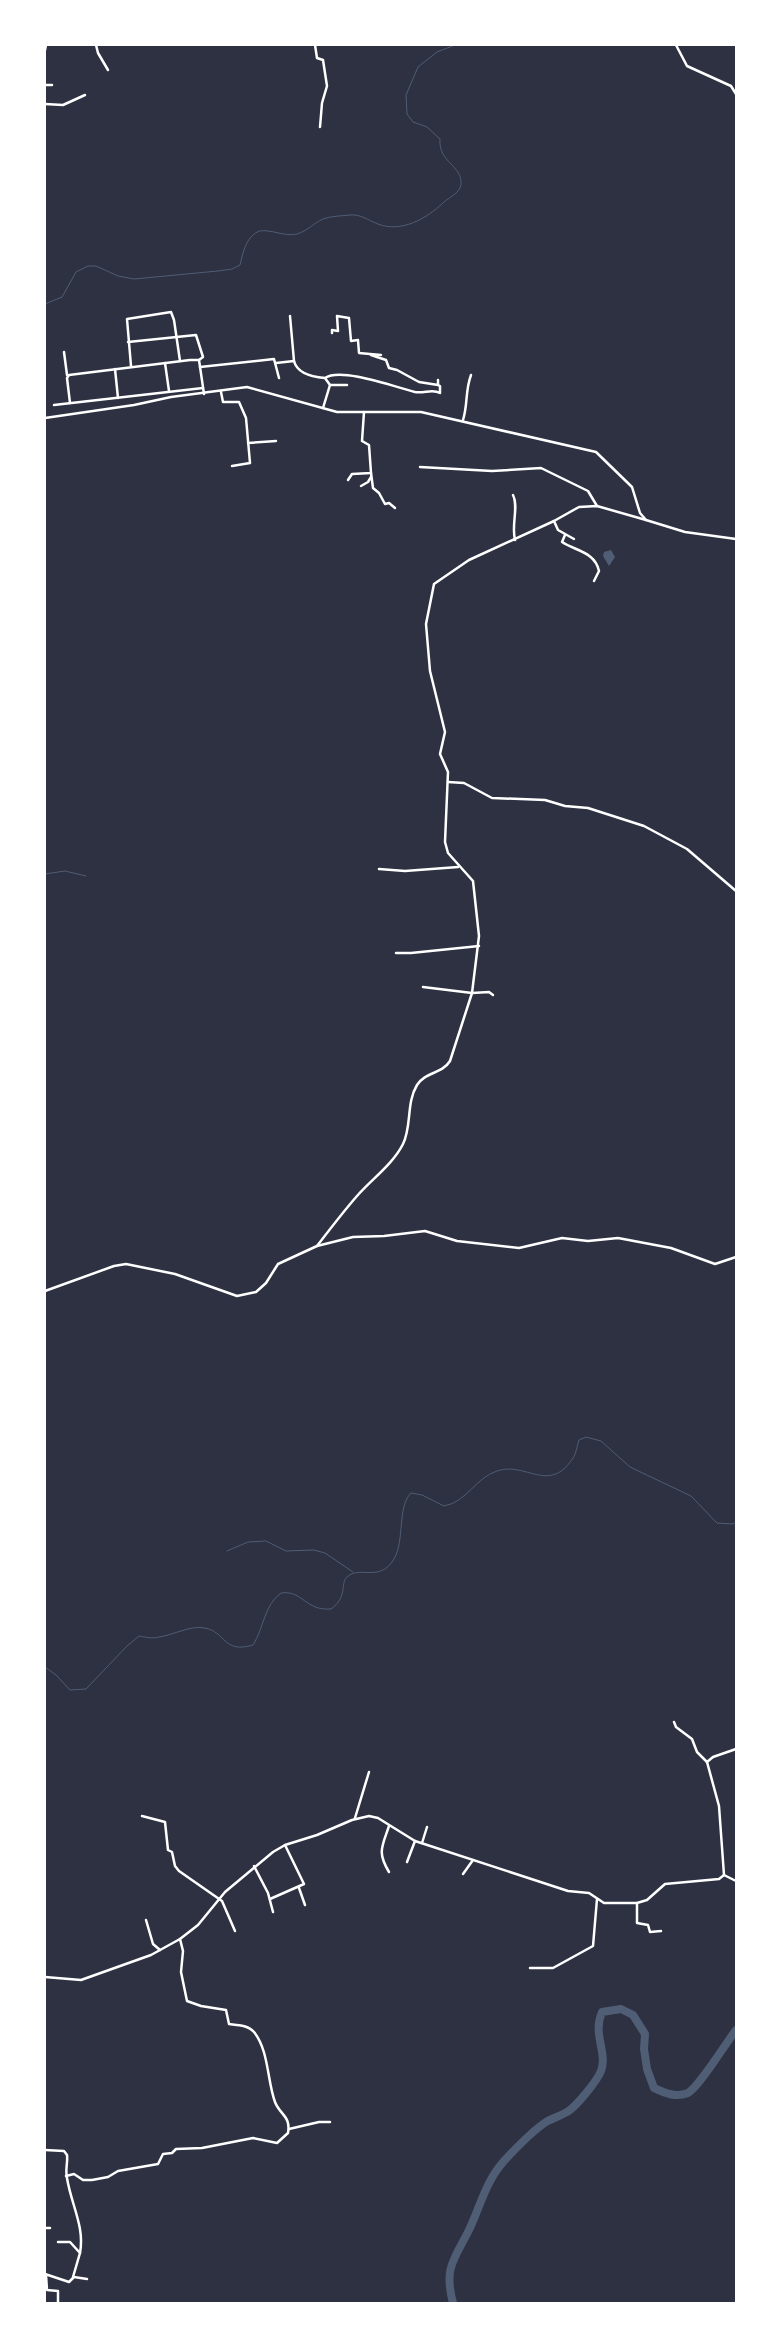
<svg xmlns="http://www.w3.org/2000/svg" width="781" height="2348" font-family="'Alegreya Sans',sans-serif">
<rect width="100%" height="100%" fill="#2d3142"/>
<!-- water -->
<polygon fill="#4f5d75" points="611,550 615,557 609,566 603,556 604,552"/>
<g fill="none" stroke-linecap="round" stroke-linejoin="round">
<!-- stream -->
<g stroke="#4f5d75" stroke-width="1">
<path d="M45 304 62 297 76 272 88 266H96L118 276 134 279 218 271 232 269 240 265C243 252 246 237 259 231 272 229 284 237 297 234 307 231 314 223 323 219 331 216 341 216 350 215 361 214 367 220 378 224 401 233 426 219 443 203 449 197 459 194 461 185 463 165 438 163 440 139L427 127 413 122 407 114 406 95 418 67 437 52 455 45"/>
<polyline points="45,874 65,871 86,876"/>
<polyline points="227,1551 248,1542 266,1541 286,1551 314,1550 325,1553 353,1572"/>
<path d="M45 1667 56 1675 70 1690 86 1689 127 1646 139 1636C145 1637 153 1639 159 1637 174 1635 190 1625 205 1628 226 1632 223 1654 253 1645 264 1628 264 1605 281 1593 303 1590 305 1611 331 1609 348 1597 340 1583 347 1577 360 1565 380 1583 394 1559 405 1540 397 1507 411 1493L422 1495 444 1506C467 1502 475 1478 497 1471 526 1461 549 1495 573 1458 576 1454 577 1446 579 1440L586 1437 601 1441 630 1467 691 1496 717 1523 733 1524 736 1522"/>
</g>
<!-- river -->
<path stroke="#4f5d75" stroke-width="8" d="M453 2303C444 2269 453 2261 468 2232 480 2208 485 2182 504 2161 516 2148 531 2132 546 2122 553 2118 560 2116 567 2112 576 2107 597 2081 601 2071 608 2052 592 2035 602 2012L621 2009 633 2015 645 2034 644 2049 647 2069 654 2088C665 2093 676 2098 688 2093 699 2087 726 2043 736 2030"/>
<!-- minor -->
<g stroke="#fff" stroke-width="2.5">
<polyline points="96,45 98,53 108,70"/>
<polyline points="315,45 317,58 323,60 327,86 322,103 320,127"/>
<polyline points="676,45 687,66 731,86 736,94"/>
<polyline points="45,50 46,45"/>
<polyline points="45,85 52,85"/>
<polyline points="45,104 63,105 85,95"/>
<polyline points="290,316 294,361"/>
<polyline points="332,333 332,330 338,331 337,316 349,318 351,341 358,340 359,353 381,355"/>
<polyline points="128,342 196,335 203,357 199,360"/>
<polyline points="64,352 67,375"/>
<polyline points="371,355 386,360 389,368 397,370 419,382 438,385 438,380"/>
<polyline points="165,363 169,391"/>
<path d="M276 363 294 361C297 373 313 377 325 378L330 385"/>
<polyline points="131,366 127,319 171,312 174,320 180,361"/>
<polyline points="200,367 274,359 279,378"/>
<polyline points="115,369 118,398"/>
<path d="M325 378C341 367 395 387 415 392 424 394 432 388 440 393V386L438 385"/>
<polyline points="221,392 223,402 239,402 246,418 250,463 232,466"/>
<polyline points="70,403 67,378 69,375 190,360 199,360 204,394"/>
<polyline points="54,405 203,388"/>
<polyline points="323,408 330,385 347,385"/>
<polyline points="45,418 134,405 171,397 247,387 337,412 421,412 596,452 632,487 640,513 646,520 685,532 736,539"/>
<path d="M463 420C468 404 465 391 471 375"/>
<polyline points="248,443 276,441"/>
<polyline points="420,467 492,471 541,468 588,491 597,506"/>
<polyline points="371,473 373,488 379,493 385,504 389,503 395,508"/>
<polyline points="348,480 352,474 371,473 369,445 362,441 364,412"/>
<polyline points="361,486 368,482 371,477"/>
<path d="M513 495C519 507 511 525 515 540"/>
<polyline points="554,521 558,530 574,539"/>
<path d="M565 535 562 542C576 551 595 552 599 571L594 581"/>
<polyline points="448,782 464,783 492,798 545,800 565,806 588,808 644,826 687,849 736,891"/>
<polyline points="379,869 405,871 458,867"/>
<polyline points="396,953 411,953 479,946"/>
<polyline points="423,987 472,993 489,992 493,995"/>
<path d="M317 1246C330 1229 343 1212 357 1196 372 1179 393 1164 403 1144 412 1126 406 1103 417 1085 425 1072 442 1074 450 1061L472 993 479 936 473 881 448 853 445 842 448 772 440 754 445 732 430 671 426 624 434 584 469 560 554 521 579 507 597 506 646 520"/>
<polyline points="45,1291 114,1266 126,1264 175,1274 237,1296 256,1292 266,1283 278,1264 317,1246 353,1237 384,1236 425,1231 457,1241 519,1248 562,1238 588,1241 618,1238 671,1248 715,1264 736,1257"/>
<polyline points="674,1722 676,1727 692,1739 697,1752 707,1762"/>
<polyline points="142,1816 165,1822 168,1850 172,1852 175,1866 179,1871 222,1901 235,1931"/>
<polyline points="355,1818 369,1772"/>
<polyline points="422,1843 427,1827"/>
<polyline points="407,1862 415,1841"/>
<polyline points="254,1866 268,1893 273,1912"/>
<path d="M389 1872C377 1852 382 1847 389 1826"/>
<polyline points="463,1874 473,1860"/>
<polyline points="724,1875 736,1881"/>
<polyline points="299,1888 305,1905"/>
<polyline points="270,1899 304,1884 285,1845"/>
<polyline points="637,1903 637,1923 648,1925 650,1932 661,1931"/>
<polyline points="146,1920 153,1944 160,1950"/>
<polyline points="530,1968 553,1968 593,1946 597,1899"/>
<polyline points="45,1977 81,1980 151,1955 180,1939 198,1925 225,1892 273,1852 285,1845 317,1835 352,1820 369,1816 378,1818 415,1841 568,1891 589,1893 604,1903 637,1903 647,1900 665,1884 719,1879 724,1875 719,1806 707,1762 713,1757 736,1749"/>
<polyline points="289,2129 319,2122 330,2122"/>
<path d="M45 2150 64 2151 67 2155C68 2162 65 2170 67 2178 71 2204 85 2227 80 2253"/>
<path d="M66 2176 74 2174 83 2180H92L108 2177 118 2171 158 2164 163 2154 172 2153 176 2149 202 2148 253 2138 277 2143 288 2133C291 2116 280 2115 275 2102 267 2080 269 2051 254 2032 248 2025 237 2025 229 2024L226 2010 201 2006 187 2001 181 1972 183 1951 180 1939"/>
<polyline points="45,2228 50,2228"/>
<polyline points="58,2242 70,2242 80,2253 73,2277"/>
<polyline points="45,2274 69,2282 74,2277 87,2279"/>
<polyline points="46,2275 47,2290 58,2291 58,2303"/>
</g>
</g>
<!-- border -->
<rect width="781" height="2348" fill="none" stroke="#ffffff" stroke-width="92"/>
</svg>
